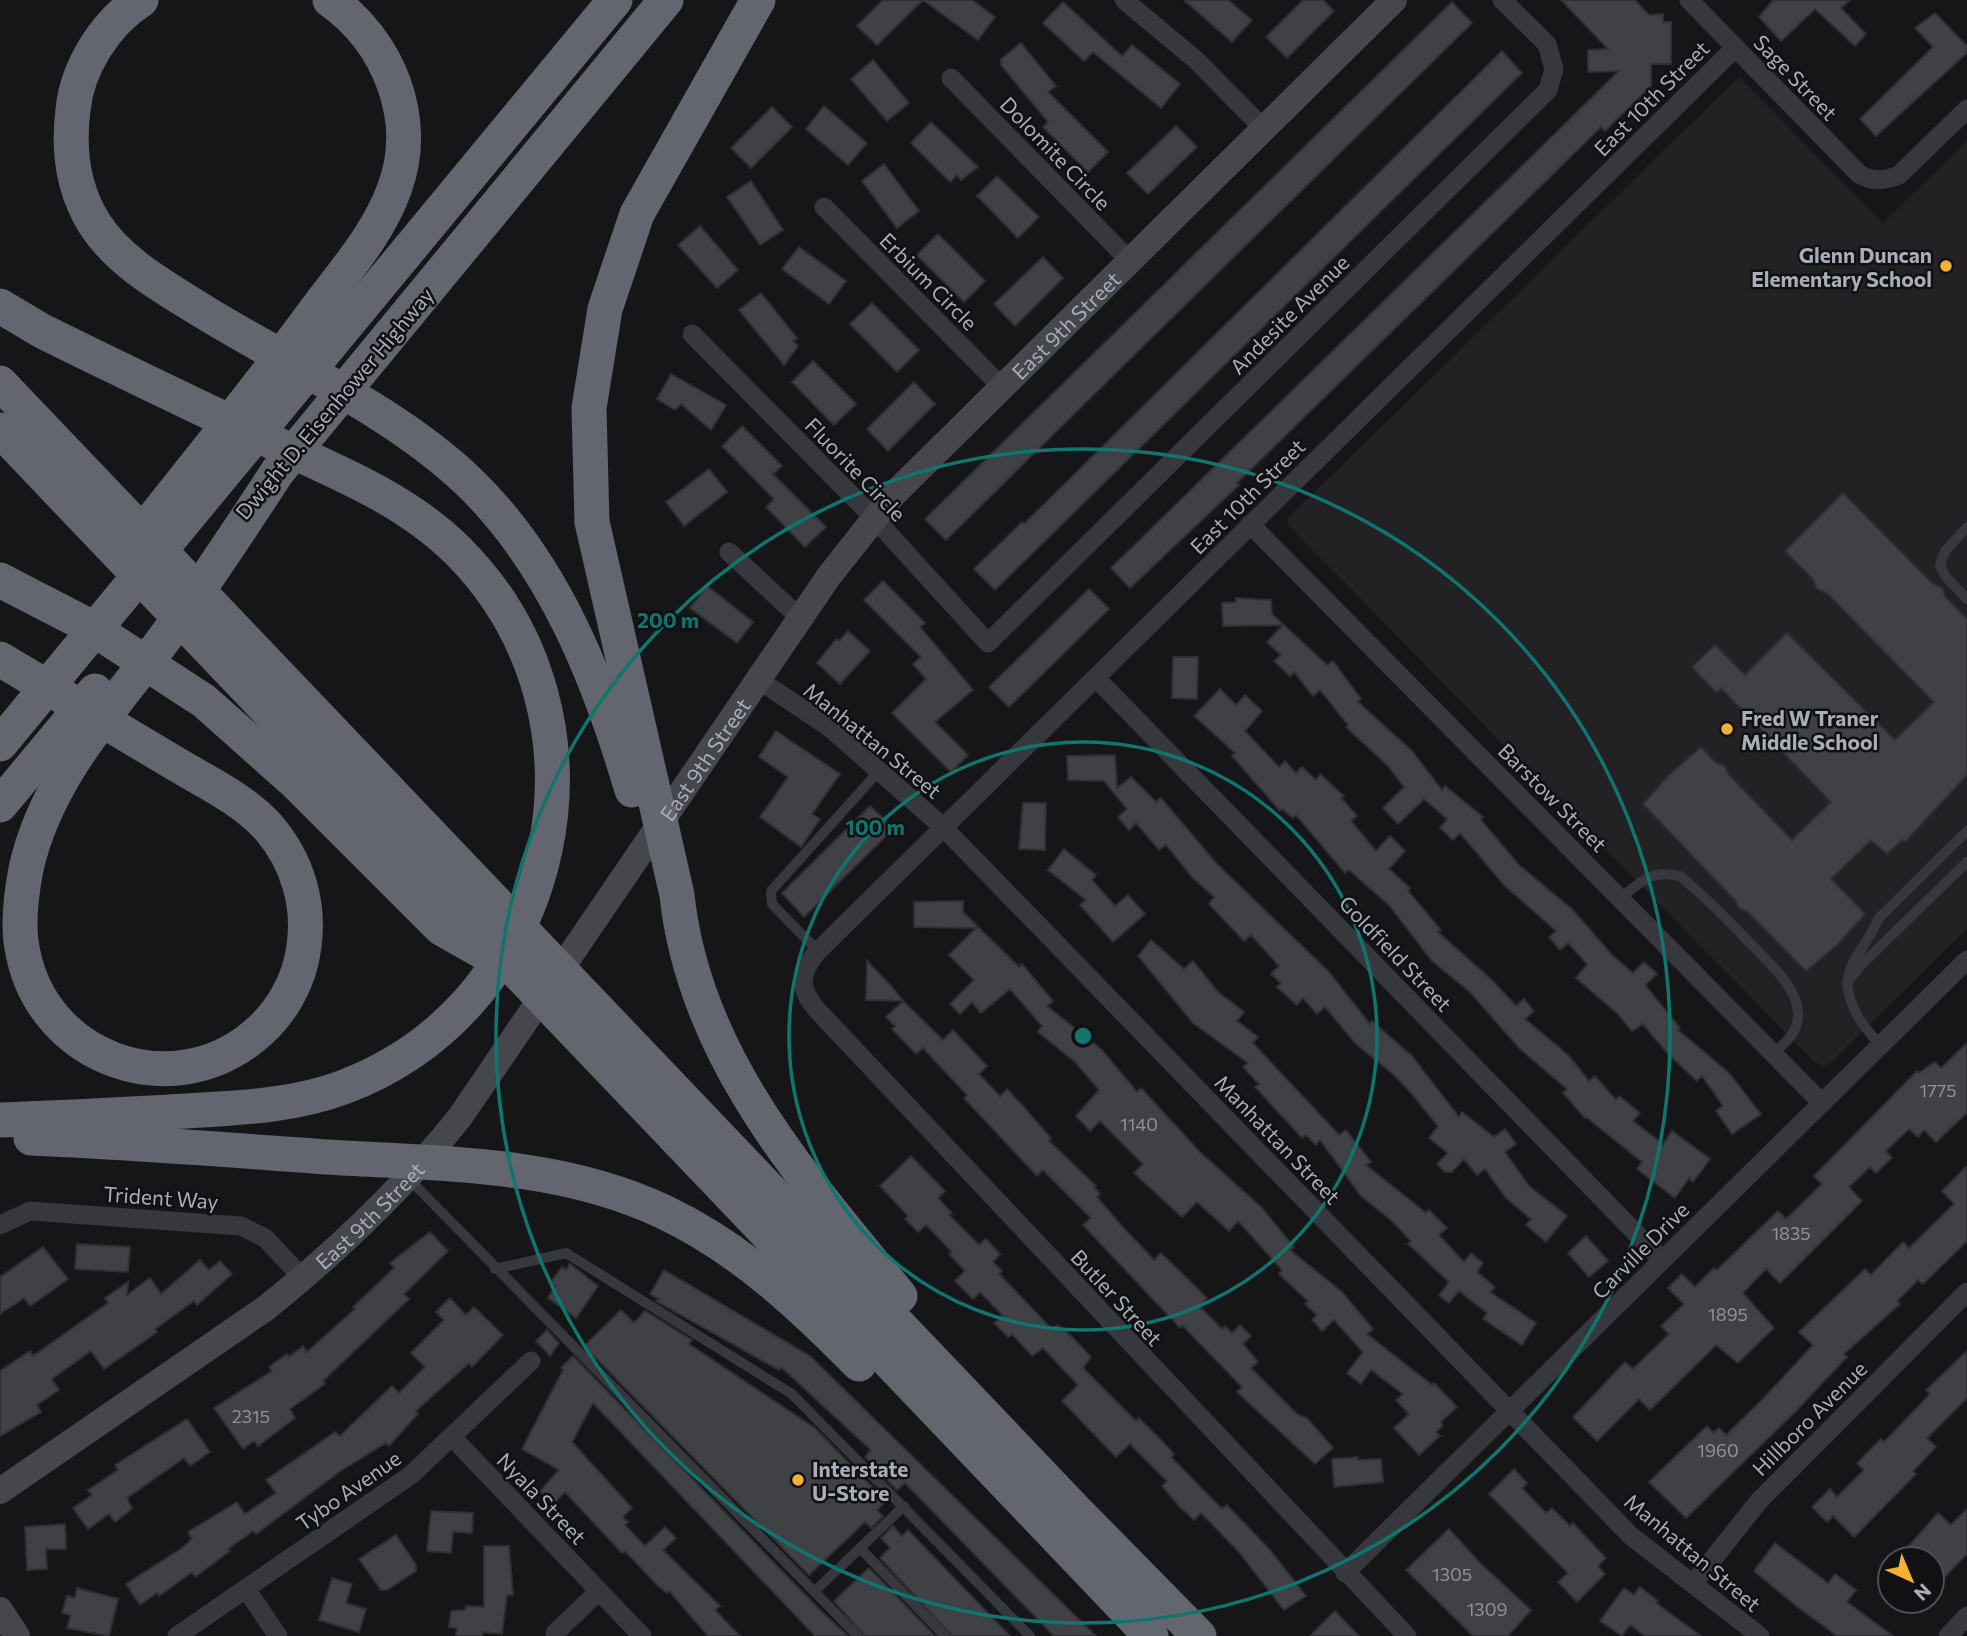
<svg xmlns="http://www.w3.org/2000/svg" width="1967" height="1636" font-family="Commissioner,sans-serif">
<rect width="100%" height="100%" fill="#161618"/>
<!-- built -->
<polygon fill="#222225" points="1739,77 1883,223 1967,141 1967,929 1831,1063 1823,1066 1814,1062 1287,524 1289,517"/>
<!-- building -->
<g fill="#404145" stroke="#303034" stroke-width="2">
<polygon points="883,0 923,0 877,45 857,26"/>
<polygon points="923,0 972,0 995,17 978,40"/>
<polygon points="1184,0 1228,0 1252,20 1232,42"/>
<polygon points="1303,0 1323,0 1334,11 1287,58 1266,37"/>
<polygon points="1561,0 1635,0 1649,15 1663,14 1663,22 1671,22 1671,64 1651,64 1651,86 1605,131 1601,127 1237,483 1239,485 1130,588 1111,568 1619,71 1588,72 1588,50 1608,49"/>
<polygon points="1773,0 1850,0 1841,8 1866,34 1855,46 1815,9 1781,41 1759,17"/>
<polygon points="1063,2 1122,56 1132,45 1180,84 1161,108 1093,52 1084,61 1043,23"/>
<polygon points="1452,2 1472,23 946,540 925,519"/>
<polygon points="1935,13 1967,46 1967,53 1876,136 1860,119 1933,47 1915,28"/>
<polygon points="1021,43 1056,86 1048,92 1108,152 1088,172 1043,127 1048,122 1001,65 1001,59"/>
<polygon points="1502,51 1522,73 995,590 974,569 1022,522 1024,524"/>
<polygon points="873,60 909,103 887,121 851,79"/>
<polygon points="824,106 867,143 848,165 806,129"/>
<polygon points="772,107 792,127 751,168 731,148"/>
<polygon points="931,122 978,167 961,180 957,175 950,182 911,143"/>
<polygon points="1176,126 1197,147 1148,194 1127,173"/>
<polygon points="884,164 919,211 897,228 862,181"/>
<polygon points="997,176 1039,217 1018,238 977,196"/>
<polygon points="751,181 783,230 760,245 727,197"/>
<polygon points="700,226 738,270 717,288 678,245"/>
<polygon points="938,234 985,281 964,302 917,255"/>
<polygon points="799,247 846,281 829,304 782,269"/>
<polygon points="1043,257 1063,278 1015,326 994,304"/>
<polygon points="761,293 797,338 793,341 798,346 784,365 739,310"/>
<polygon points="872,303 919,350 897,372 850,324"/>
<polygon points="813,361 856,404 834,425 792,382"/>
<polygon points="671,374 726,405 711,430 681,404 675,410 657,399"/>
<polygon points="914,382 935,404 888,451 867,429"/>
<polygon points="742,426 782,466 773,474 826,527 805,547 766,507 774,499 722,446"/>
<polygon points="709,469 727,492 684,526 666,502"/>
<polygon points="1843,493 1932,583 1942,588 1946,598 1967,619 1967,775 1905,842 1902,840 1887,854 1871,840 1831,879 1865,914 1837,945 1806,971 1748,912 1739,908 1735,900 1643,804 1669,775 1701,747 1716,763 1725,766 1729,775 1792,840 1831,802 1721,688 1717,693 1692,667 1715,645 1745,675 1787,633 1895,740 1934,702 1827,593 1817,589 1813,579 1785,551"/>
<polygon points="883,581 925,623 920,627 973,690 935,722 968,755 951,772 892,713 926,679 913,664 921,657 864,600"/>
<polygon points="707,586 753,622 737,643 690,608"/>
<polygon points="1089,589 1109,609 1009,707 989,687"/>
<polygon points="1236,598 1271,600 1272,614 1327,665 1333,661 1361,699 1358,702 1412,751 1442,790 1445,786 1483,817 1481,820 1519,865 1573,910 1612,955 1633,973 1644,962 1657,974 1645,985 1680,1028 1678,1030 1729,1073 1761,1114 1732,1134 1716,1111 1723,1106 1702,1076 1697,1081 1668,1054 1643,1024 1632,1031 1617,1013 1576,978 1587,964 1568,943 1560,950 1549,937 1556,931 1504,885 1460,833 1453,840 1440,828 1447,819 1424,799 1398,824 1383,808 1404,787 1388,766 1346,727 1348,725 1320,690 1313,696 1294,672 1290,676 1274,661 1281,655 1267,642 1283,625 1223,626 1222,603 1236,602"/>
<polygon points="848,631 870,651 840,684 817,663 836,639 839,641"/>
<polygon points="1173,657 1198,657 1197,699 1172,698"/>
<polygon points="1220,689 1236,705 1245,695 1262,711 1245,731 1279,767 1285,761 1296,773 1302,767 1316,780 1320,774 1344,796 1341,798 1357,816 1351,821 1376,851 1390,836 1405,851 1389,869 1410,888 1408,891 1441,930 1438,932 1494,982 1516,1006 1524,999 1534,1011 1525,1019 1568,1055 1589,1081 1595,1076 1616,1100 1619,1096 1640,1113 1633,1121 1663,1144 1672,1131 1710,1159 1693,1182 1689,1178 1675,1198 1637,1169 1642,1162 1586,1117 1585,1118 1563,1093 1567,1089 1519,1048 1470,992 1432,961 1389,905 1349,870 1345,873 1296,815 1293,818 1282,809 1280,811 1232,756 1235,753 1194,716"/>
<polygon points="776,731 840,774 812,814 820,819 801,847 760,817 788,777 759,757"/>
<polygon points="1115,755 1117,788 1131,777 1156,802 1161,798 1216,863 1328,971 1370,1024 1372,1021 1412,1056 1459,1117 1462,1112 1494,1137 1505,1129 1516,1144 1505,1152 1529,1186 1567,1216 1546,1242 1526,1225 1531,1219 1506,1198 1485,1169 1477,1175 1464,1159 1452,1172 1445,1172 1437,1164 1448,1153 1429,1138 1438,1126 1412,1094 1394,1075 1355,1043 1325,1007 1317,1014 1303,998 1297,1005 1277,987 1281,983 1271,974 1279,966 1251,935 1244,941 1209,904 1214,897 1193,878 1166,845 1159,850 1136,823 1129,830 1118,817 1127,809 1104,781 1068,780 1067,756"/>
<polygon points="1023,803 1046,803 1045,850 1019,849"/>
<polygon points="870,806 894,828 804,917 782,893"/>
<polygon points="1064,849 1096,875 1092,880 1115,906 1128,895 1145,914 1113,942 1080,905 1086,900 1048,870"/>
<polygon points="963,901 963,912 1019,967 1022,964 1053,1001 1047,1006 1102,1050 1137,1092 1141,1088 1200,1152 1262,1208 1294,1247 1290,1250 1342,1292 1373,1329 1367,1334 1432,1385 1434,1383 1457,1407 1441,1422 1443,1425 1436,1432 1440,1436 1419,1455 1394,1428 1409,1414 1396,1400 1403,1394 1371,1370 1361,1384 1347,1373 1363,1352 1334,1320 1322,1331 1312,1320 1317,1315 1305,1304 1308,1301 1279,1274 1282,1270 1238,1221 1229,1231 1197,1202 1182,1217 1134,1173 1143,1164 1100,1121 1090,1131 1076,1116 1099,1090 1075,1062 1038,1032 1042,1026 1010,989 981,1013 972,1002 960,1014 950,1004 974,980 949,955 976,928 914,927 914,902"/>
<polygon points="1151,940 1184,969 1193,961 1218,992 1244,1012 1237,1021 1258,1037 1253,1043 1339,1135 1346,1130 1371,1162 1366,1165 1426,1213 1429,1210 1447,1228 1439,1235 1464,1262 1471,1253 1483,1263 1477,1272 1495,1287 1490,1292 1536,1323 1522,1345 1483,1319 1487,1313 1459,1291 1449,1303 1439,1295 1449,1282 1408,1244 1411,1241 1392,1221 1361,1196 1320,1140 1316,1145 1306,1135 1302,1138 1255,1087 1259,1084 1243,1067 1248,1063 1193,1023 1138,956"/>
<polygon points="867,961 892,987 903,1001 866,1000"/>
<polygon points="903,1001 943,1040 953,1030 987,1066 979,1074 1000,1096 1007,1089 1022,1105 1051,1138 1049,1141 1096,1186 1094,1187 1100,1194 1097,1197 1120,1224 1154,1260 1161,1253 1207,1298 1199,1306 1222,1329 1225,1326 1232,1333 1240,1325 1251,1336 1243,1344 1258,1362 1251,1368 1298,1415 1307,1418 1333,1448 1315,1464 1237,1392 1242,1387 1182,1325 1180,1328 1083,1225 1091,1218 1043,1170 1037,1176 964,1098 967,1095 923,1048 916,1054 892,1029 895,1026 886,1017"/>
<polygon points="1967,1043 1967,1113 1936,1142 1924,1130 1918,1137 1909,1129 1886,1151 1892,1158 1876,1173 1870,1167 1849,1187 1862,1201 1780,1283 1766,1269 1743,1293 1774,1328 1738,1363 1716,1345 1650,1410 1639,1399 1597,1441 1573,1417 1625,1362 1633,1369 1669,1334 1661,1326 1684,1304 1668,1288 1682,1274 1695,1287 1714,1268 1717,1270 1778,1211 1786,1219 1822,1184 1814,1176 1917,1071 1919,1073 1935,1062 1941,1068"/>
<polygon points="911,1156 945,1191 938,1198 952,1213 949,1215 979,1245 986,1239 1000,1254 993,1262 1002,1271 999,1274 1052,1329 1058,1325 1072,1337 1091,1357 1083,1368 1136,1421 1139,1418 1164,1443 1174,1454 1171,1457 1222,1509 1227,1505 1270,1550 1306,1596 1284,1610 1238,1551 1201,1513 1194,1520 1178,1505 1162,1486 1167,1481 1130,1444 1116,1457 1062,1401 1078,1385 1043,1348 1032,1356 1012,1334 1008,1337 994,1323 1003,1316 980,1292 973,1299 955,1281 965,1271 949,1254 952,1252 926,1225 918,1232 905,1219 908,1216 880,1186"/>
<polygon points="1967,1166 1967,1241 1923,1284 1918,1280 1897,1301 1900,1304 1844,1354 1847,1357 1797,1410 1686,1518 1649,1482 1707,1426 1714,1433 1719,1428 1726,1435 1762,1400 1813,1345 1799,1332 1865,1269 1871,1275 1903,1242 1909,1248 1954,1204 1942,1191"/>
<polygon points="430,1232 448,1251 404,1294 409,1299 323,1381 325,1384 290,1409 295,1418 258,1446 254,1441 243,1449 214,1408 272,1371 269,1367 287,1354 289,1357 303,1346 307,1352 355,1309 353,1307 394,1268 390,1263"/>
<polygon points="1586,1236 1608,1261 1589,1277 1568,1253"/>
<polygon points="77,1244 130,1247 128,1272 75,1269"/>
<polygon points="43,1247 68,1279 30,1306 24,1298 0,1314 0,1277"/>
<polygon points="200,1260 209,1270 220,1261 232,1274 197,1305 194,1301 155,1329 157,1332 104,1369 91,1351 52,1379 59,1390 37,1405 41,1412 0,1436 0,1371 30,1351 33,1356 108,1303 105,1298 128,1282 127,1295 150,1278 161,1294"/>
<polygon points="570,1264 598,1286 576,1318 548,1298 555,1286 550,1283 562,1267 566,1270"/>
<polygon points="664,1270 810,1356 1096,1636 1054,1636 905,1483 897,1490 865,1457 871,1450 781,1367 779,1370 656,1301 659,1299 650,1294"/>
<polygon points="450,1298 466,1315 474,1307 503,1335 472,1367 469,1363 416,1411 418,1414 389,1446 386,1443 342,1470 256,1534 253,1531 228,1549 230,1551 195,1577 192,1572 159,1596 157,1593 140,1605 126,1584 182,1548 192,1539 188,1532 237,1502 245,1514 276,1493 266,1480 335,1432 340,1436 392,1386 399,1393 425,1367 411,1353 444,1320 436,1312"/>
<polygon points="621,1310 634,1323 645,1311 692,1340 689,1344 815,1428 886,1501 877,1510 883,1516 871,1528 865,1522 809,1575 584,1346"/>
<polygon points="547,1330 559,1343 550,1356 536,1341"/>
<polygon points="1967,1351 1967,1398 1927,1438 1936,1447 1913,1471 1916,1474 1854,1537 1833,1516 1827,1522 1812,1507 1830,1489 1837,1497 1864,1470 1857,1463 1881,1439 1884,1442 1930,1394 1926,1390"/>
<polygon points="573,1356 822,1612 848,1636 815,1636 593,1403 572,1442 632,1508 623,1517 628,1522 625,1525 645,1546 665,1527 676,1538 663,1550 720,1606 715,1610 740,1636 708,1636 669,1591 667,1593 658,1586 625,1551 622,1553 565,1492 553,1504 540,1491 559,1470 522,1449 563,1370 561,1368"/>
<polygon points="187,1419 210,1452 190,1466 184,1458 127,1498 132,1509 115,1522 109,1514 88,1529 73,1508 92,1495 88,1490 118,1470 115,1465"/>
<polygon points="1358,1457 1358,1460 1381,1459 1383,1482 1334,1487 1332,1459"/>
<polygon points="1514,1469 1527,1483 1522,1488 1546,1513 1552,1508 1570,1526 1573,1523 1606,1558 1598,1566 1605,1574 1577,1602 1558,1582 1568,1573 1489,1494"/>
<polygon points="1967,1509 1967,1554 1932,1590 1932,1559 1897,1559 1938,1513 1951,1525"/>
<polygon points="431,1511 473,1513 472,1533 453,1532 451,1553 427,1551"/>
<polygon points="65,1524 66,1549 46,1549 47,1569 27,1570 25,1527"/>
<polygon points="893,1526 902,1536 908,1530 1010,1636 952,1636 880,1558 890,1548 881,1538"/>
<polygon points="1449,1529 1480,1563 1531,1610 1508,1636 1473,1636 1406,1570"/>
<polygon points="396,1535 416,1565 416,1571 387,1590 381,1590 359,1559"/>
<polygon points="1775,1543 1828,1583 1835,1574 1856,1590 1847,1602 1893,1636 1837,1636 1795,1605 1754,1571"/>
<polygon points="484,1546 509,1546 513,1595 507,1595 502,1634 483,1632 482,1636 456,1636 457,1628 449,1627 451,1611 465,1610 466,1606 484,1607"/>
<polygon points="869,1568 935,1636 865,1636 834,1601"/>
<polygon points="332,1578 352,1584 346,1603 366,1609 359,1632 319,1620"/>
<polygon points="1640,1587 1658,1601 1656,1603 1701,1636 1645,1636 1630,1625 1622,1636 1600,1621 1624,1588 1634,1595"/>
<polygon points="77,1588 118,1599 109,1636 67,1628 71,1615 62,1613 67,1596 75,1598"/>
<polygon points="1335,1611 1359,1636 1310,1636"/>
</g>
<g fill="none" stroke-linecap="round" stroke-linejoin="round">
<!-- lane -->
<g stroke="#37383d" stroke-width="10">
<polyline points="1967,527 1945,551 1940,565 1945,576 1967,599"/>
<path d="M1622 897C1643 880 1651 870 1680 876 1703 895 1725 917 1746 939 1777 971 1829 1013 1774 1052"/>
<polyline points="818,951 772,904 771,891 879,771"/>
<path d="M1848 977C1853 956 1870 940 1878 919L1967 831"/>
<path d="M1880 1045C1863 1026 1850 1010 1847 983L1861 965 1967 862"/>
<polyline points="410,1180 858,1636"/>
<polyline points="495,1269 566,1253 792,1394 1030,1636"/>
<polyline points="860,1548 945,1636"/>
<polyline points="815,1591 904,1506"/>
</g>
<!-- street -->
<g stroke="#37383d" stroke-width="19">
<polyline points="1124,0 1196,60 1264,129"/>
<path d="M1689 0 1859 174C1873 182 1884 181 1899 175L1967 109"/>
<polyline points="951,78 1129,260"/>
<polyline points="824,207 1002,387"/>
<polyline points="692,334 874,518 988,643 1548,90 1554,69 1547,44 1502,0"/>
<polyline points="1250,524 1822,1103"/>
<polyline points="729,552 800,618"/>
<polyline points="1096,678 1662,1260"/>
<polyline points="759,680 829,727 943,827 1631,1536 1760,1636"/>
<polyline points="0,1225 30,1211 241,1226 265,1238 303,1278"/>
<polyline points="452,1437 642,1636"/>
<polyline points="1345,1573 1967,960"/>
<polyline points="1693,1584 1759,1501 1967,1292"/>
<polyline points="246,1589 278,1636"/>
<polyline points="555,1633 599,1591"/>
<polyline points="177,1636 411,1475 531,1361"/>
<path d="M1407 1636 818 1011C798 989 799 973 818 951L1735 48"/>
<polyline points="1948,1636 1967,1616"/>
</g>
<!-- secondary -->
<g stroke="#45474d" stroke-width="26">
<path id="s1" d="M0 1491 266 1308C336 1252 404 1187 460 1117L829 576 894 494 1394 0"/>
<polyline points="0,1610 17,1636"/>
</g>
<!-- highway -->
<g stroke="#63666e" stroke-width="35">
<path d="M141 0C105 23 77 68 73 110 68 149 73 189 94 223 117 260 159 284 196 307 285 363 393 409 469 482 554 564 599 679 632 790"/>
<path d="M758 0 637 214 605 309 589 408 592 522 677 895C694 1056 802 1176 900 1296"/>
<path d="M0 306 42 331C117 368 192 404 268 440 334 471 405 498 458 551 623 716 563 1004 344 1087 288 1108 229 1108 170 1112 113 1115 57 1118 0 1120"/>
<polyline points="0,383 1077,1512 1199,1636"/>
<polyline points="0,430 1151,1636"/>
<polyline points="279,470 666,0"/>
<path d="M128 550C192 470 257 390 318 307 346 270 380 231 395 187 420 118 388 41 330 0"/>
<polyline points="0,580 89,626 204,701 295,782 441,928 485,953"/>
<path d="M0 659C59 694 118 729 176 764 208 783 244 800 269 828 297 861 310 903 304 946 300 981 281 1014 254 1036 171 1105 44 1059 23 953 17 927 21 895 26 869 46 777 113 708 167 635 206 581 242 526 278 471"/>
<polyline points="0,744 615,0"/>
<polyline points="0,805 95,691"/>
<path d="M31 1138C130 1142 229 1150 327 1157 441 1164 559 1162 664 1212 740 1248 801 1305 859 1364"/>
</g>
</g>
<!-- distance rings -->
<g fill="none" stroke="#0f766e" stroke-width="3.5">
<circle cx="1083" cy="1036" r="294"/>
<circle cx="1083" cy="1036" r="587"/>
</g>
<!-- markers -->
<g fill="#f2b134" stroke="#111113" stroke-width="2.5">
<circle cx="1946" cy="266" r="7"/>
<circle cx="1727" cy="729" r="7"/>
<circle cx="798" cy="1480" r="7"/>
</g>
<g text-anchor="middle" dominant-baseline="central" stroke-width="5" stroke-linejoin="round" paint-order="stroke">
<!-- number labels -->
<g font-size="18" fill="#8e929b">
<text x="1938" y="1090">1775</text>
<text x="1139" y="1124">1140</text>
<text x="1791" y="1233">1835</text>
<text x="1728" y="1314">1895</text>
<text x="251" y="1416">2315</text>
<text x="1718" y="1450">1960</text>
<text x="1452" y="1574">1305</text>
<text x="1487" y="1609">1309</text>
</g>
<!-- street labels -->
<g font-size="21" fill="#a8adb8" stroke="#111113">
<text transform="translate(1796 77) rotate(46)">Sage Street</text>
<text transform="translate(1651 98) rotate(-45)">East 10th Street</text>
<text transform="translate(1056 153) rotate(46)">Dolomite Circle</text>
<text transform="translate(929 281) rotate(45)">Erbium Circle</text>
<text transform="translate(1289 314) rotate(-45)">Andesite Avenue</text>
<text stroke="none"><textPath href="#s1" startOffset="1596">East 9th Street</textPath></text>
<text transform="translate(334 403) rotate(-50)">Dwight D. Eisenhower Highway</text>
<text transform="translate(856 469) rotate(46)">Fluorite Circle</text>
<text transform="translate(1247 496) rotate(-45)">East 10th Street</text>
<text transform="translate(873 740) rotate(39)">Manhattan Street</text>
<text stroke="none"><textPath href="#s1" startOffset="1029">East 9th Street</textPath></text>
<text transform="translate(1553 797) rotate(45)">Barstow Street</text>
<text transform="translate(1396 953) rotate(46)">Goldfield Street</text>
<text transform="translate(1278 1139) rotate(46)">Manhattan Street</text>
<text transform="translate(161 1197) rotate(4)">Trident Way</text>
<text stroke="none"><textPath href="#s1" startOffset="462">East 9th Street</textPath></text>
<text transform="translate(1640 1250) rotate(-45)">Carville Drive</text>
<text transform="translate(1117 1297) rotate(47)">Butler Street</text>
<text transform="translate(1809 1418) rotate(-45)">Hillboro Avenue</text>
<text transform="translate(348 1490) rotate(-35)">Tybo Avenue</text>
<text transform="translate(542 1498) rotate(46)">Nyala Street</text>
<text transform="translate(1693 1552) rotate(40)">Manhattan Street</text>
</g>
<!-- poi labels -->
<g font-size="21" font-weight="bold" fill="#a8adb8" stroke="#111113" text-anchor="start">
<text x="1932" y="254" text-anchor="end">Glenn Duncan<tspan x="1932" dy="24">Elementary School</tspan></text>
<text x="1741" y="717">Fred W Traner<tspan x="1741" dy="24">Middle School</tspan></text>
<text x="812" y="1468">Interstate<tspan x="812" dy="24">U-Store</tspan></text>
</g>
</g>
<circle cx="1083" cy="1036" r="10" fill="#0f766e" stroke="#111113" stroke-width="3.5"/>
<g font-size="21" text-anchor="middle" font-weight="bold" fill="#0f766e" stroke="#111113" stroke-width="5" stroke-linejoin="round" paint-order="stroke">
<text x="668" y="628">200 m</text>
<text x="875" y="835">100 m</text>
</g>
<!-- north arrow -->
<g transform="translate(1911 1580) rotate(136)"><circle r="33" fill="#111113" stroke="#4d4f55" stroke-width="2"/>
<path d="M0-5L12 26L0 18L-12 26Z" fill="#f2b134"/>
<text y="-10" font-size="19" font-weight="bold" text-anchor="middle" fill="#a8adb8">N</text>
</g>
</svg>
